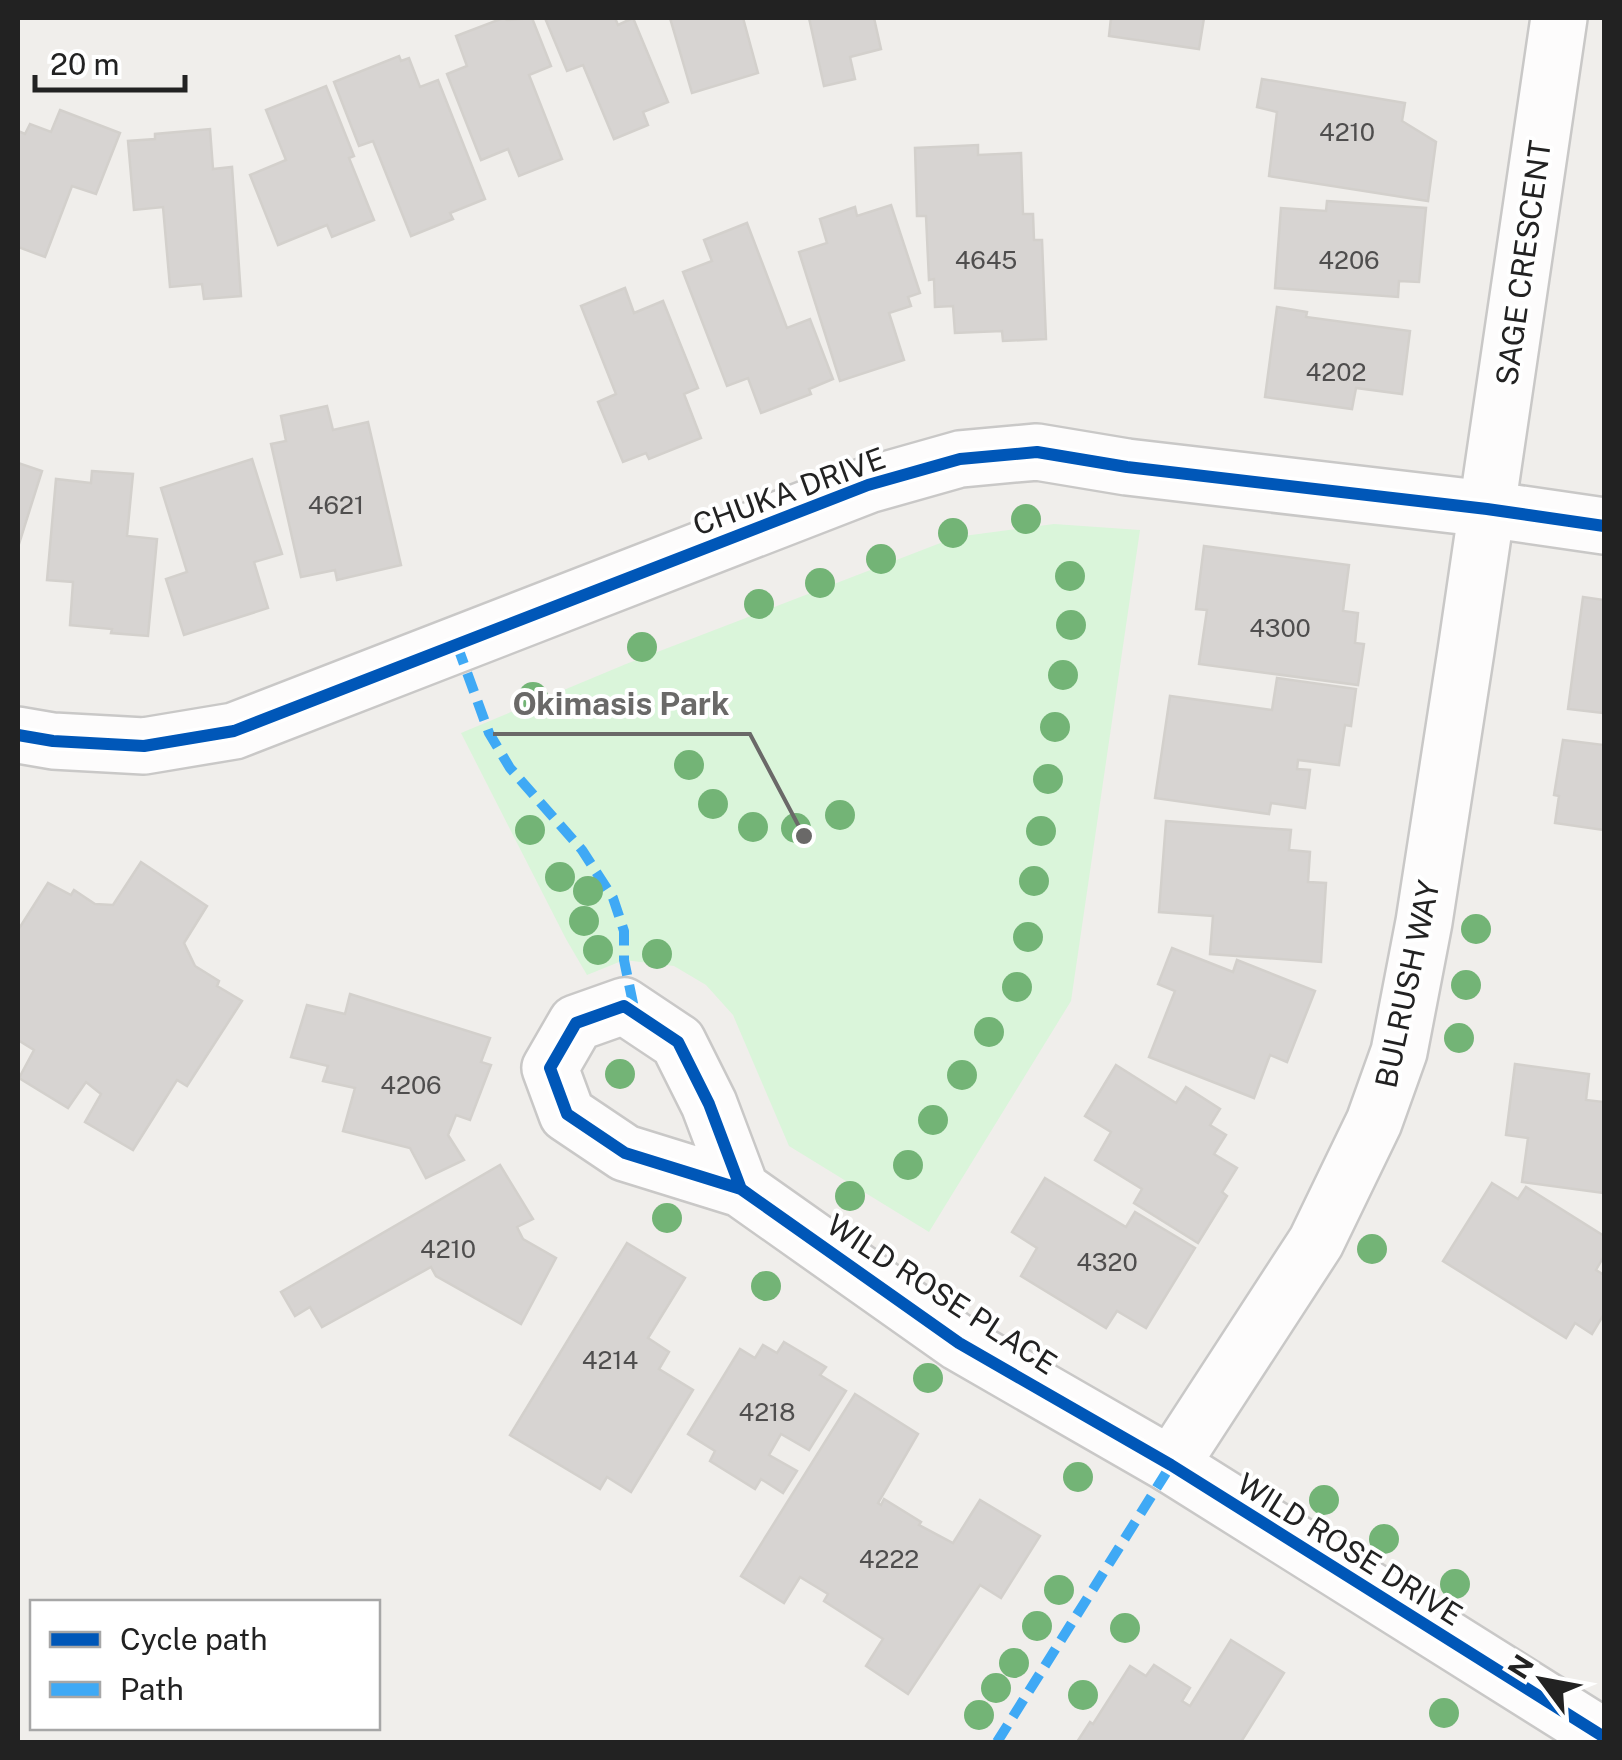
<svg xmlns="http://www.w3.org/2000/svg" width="1622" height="1760" font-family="'Public Sans',sans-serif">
<rect width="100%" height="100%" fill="#f0eeeb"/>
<!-- park -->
<polygon fill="#daf5da" points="1054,524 1140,530 1071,1001 929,1232 789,1146 733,1015 706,985 674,966 624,960 587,975 566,939 461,733 626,664 956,537"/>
<!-- building -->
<g fill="#d7d4d2" stroke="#d3d0cc" stroke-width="2.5">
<polygon points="503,18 507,20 532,18 551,66 529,75 562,159 519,176 508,149 481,160 447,74 467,66 456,36"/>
<polygon points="545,18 615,18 618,25 633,18 668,102 643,112 648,125 614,139 583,65 567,71"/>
<polygon points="670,18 743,18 758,73 692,93"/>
<polygon points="809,18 874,18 881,49 850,57 855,79 824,86"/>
<polygon points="1111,18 1204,18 1199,49 1109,36"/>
<polygon points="399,56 401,61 409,58 420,87 438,80 485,199 450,213 453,219 411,236 373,141 359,146 334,82"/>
<polygon points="1262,79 1405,103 1402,121 1436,142 1428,201 1269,176 1277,112 1257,107"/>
<polygon points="326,86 354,156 349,158 374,220 332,237 327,225 278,245 250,175 286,160 266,110"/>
<polygon points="60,110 120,133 96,194 72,186 45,257 18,247 18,131 25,134 30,124 51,132"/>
<polygon points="210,129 213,169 232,167 241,296 204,299 202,284 170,287 163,207 134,210 128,141 155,139 155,134"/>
<polygon points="978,145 978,155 1021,153 1023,214 1033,214 1034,240 1042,240 1046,339 1003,341 1002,331 955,333 953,306 935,307 934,279 929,280 926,216 917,216 915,148"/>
<polygon points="1327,201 1426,208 1419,282 1399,281 1398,297 1275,288 1281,208 1326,211"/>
<polygon points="891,205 920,293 908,297 911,306 889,313 904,360 840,381 799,252 827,243 820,219 855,207 857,216"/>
<polygon points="747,223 787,328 810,319 833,379 809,389 811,394 761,413 748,378 727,386 683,272 712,261 704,240"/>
<polygon points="625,288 634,313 663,301 698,388 684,394 701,438 649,459 646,453 623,462 598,402 616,394 581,306"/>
<polygon points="1277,307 1307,312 1306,317 1410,331 1402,394 1356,388 1352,409 1265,397"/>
<polygon points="327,406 333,430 368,422 401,565 337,580 335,570 301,577 271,444 286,441 281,416"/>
<polygon points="252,459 282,554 254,562 268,608 184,635 166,579 187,572 161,488"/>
<polygon points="18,463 42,471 18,547"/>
<polygon points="92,471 133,474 127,536 157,539 148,636 111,633 112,629 70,625 73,582 47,580 56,479 91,483"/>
<polygon points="1204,546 1349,565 1343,611 1358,613 1355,643 1364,644 1358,685 1199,664 1207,610 1196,609"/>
<polygon points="1583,597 1604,600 1604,713 1568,709"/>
<polygon points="1277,678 1356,689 1351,726 1345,725 1339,765 1298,760 1297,769 1310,770 1305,808 1271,803 1269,814 1155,798 1170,696 1272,710"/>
<polygon points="1563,740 1604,745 1604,830 1555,823 1559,796 1554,795"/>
<polygon points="1166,821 1291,830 1289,850 1310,852 1308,882 1326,883 1321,962 1210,954 1213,916 1159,912"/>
<polygon points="141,862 207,906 184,943 195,966 219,981 217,986 242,1001 187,1086 177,1080 133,1150 85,1122 101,1094 86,1082 68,1108 19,1078 34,1050 18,1040 18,930 48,883 71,895 74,890 95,904 113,905"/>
<polygon points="1172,948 1233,972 1237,960 1315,991 1287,1062 1270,1055 1254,1098 1149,1057 1175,991 1158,984"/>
<polygon points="350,994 490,1038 481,1062 491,1065 470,1120 456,1115 448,1135 464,1160 426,1178 410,1148 343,1131 355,1088 323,1081 328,1066 291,1057 307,1005 345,1014"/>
<polygon points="1515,1064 1589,1074 1586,1100 1604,1102 1604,1193 1522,1182 1528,1138 1506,1135"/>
<polygon points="1116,1065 1176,1103 1186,1087 1220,1109 1210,1125 1226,1135 1214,1154 1237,1168 1222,1192 1227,1196 1198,1243 1134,1203 1142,1189 1095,1160 1111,1132 1085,1116"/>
<polygon points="500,1165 533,1219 517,1227 523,1239 556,1258 521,1324 436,1276 431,1267 322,1327 310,1307 295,1316 281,1292"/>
<polygon points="1045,1178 1126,1227 1135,1212 1195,1248 1146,1328 1117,1311 1106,1328 1021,1276 1037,1248 1012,1232"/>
<polygon points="1492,1183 1518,1199 1526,1187 1604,1236 1604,1256 1596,1270 1604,1275 1604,1314 1592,1334 1575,1323 1566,1338 1443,1261"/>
<polygon points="627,1243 685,1278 648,1338 669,1352 659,1369 693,1390 631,1492 607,1477 600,1489 510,1435"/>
<polygon points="784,1342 826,1367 820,1375 846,1391 809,1450 781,1434 769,1455 797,1471 783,1493 761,1479 755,1489 710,1461 715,1451 688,1434 740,1349 755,1358 763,1345 777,1353"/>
<polygon points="855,1394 918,1434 878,1503 881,1505 884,1499 921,1522 919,1525 953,1543 980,1500 1040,1536 1001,1598 980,1585 908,1694 866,1666 883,1639 824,1601 828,1594 800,1577 784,1603 741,1576"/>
<polygon points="1231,1640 1284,1673 1241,1742 1077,1742 1090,1722 1093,1724 1130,1666 1146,1676 1154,1665 1190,1688 1182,1701 1190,1706"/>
</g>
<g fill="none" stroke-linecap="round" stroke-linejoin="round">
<!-- street casing -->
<g stroke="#c9c8c7" stroke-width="60">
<g id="street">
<polyline points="18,735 53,741 144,746 234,731 868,485 960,459 1037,452 1127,467 1487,509 1604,526"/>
<polyline points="741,1189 709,1104 678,1042 624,1006 576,1023 550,1068 567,1114 625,1153 741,1189 959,1343 1171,1465 1604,1737"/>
<polyline points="1171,1465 1316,1242 1374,1122 1399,1052 1424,922 1466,651 1559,18"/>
</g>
</g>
<!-- street -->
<use href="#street" stroke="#fdfcfc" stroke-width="55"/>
<!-- quiet -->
<g stroke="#3fa9f5" stroke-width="10" stroke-dasharray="20 10" stroke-linecap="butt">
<polyline points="457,645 489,733 510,768 582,850 613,898 624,931 624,960 635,1013"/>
<polyline points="997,1742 1171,1465"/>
</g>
<!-- cycleway casing -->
<g stroke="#fff" stroke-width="19">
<g id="cycleway">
<polyline points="18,735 53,741 144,746 234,731 868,485 960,459 1037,452 1127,467 1487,509 1604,526"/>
<polyline points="741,1189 709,1104 678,1042 624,1006 576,1023 550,1068 567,1114 625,1153 741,1189 959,1343 1171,1465 1604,1737"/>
</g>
</g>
<!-- cycleway -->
<use href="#cycleway" stroke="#0057b8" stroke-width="12"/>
</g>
<!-- trees -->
<g fill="#73b476">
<circle cx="1026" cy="519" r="15"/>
<circle cx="953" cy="533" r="15"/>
<circle cx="881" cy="559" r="15"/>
<circle cx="1070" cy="576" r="15"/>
<circle cx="820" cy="583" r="15"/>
<circle cx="759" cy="604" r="15"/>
<circle cx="1071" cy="625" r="15"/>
<circle cx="642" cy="647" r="15"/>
<circle cx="1063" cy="675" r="15"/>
<circle cx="533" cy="697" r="15"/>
<circle cx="1055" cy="727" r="15"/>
<circle cx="689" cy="765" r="15"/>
<circle cx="1048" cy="779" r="15"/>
<circle cx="713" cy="804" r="15"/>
<circle cx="840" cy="815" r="15"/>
<circle cx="753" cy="827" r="15"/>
<circle cx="796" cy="828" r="15"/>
<circle cx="530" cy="830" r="15"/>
<circle cx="1041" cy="831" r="15"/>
<circle cx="560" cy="877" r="15"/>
<circle cx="1034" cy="881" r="15"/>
<circle cx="588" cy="891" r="15"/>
<circle cx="584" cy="921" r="15"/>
<circle cx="1476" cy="929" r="15"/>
<circle cx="1028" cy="937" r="15"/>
<circle cx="598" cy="950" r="15"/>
<circle cx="657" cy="954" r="15"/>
<circle cx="1466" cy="985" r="15"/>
<circle cx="1017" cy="987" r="15"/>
<circle cx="989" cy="1032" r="15"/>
<circle cx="1459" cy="1038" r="15"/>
<circle cx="620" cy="1074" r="15"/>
<circle cx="962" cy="1075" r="15"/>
<circle cx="933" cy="1120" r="15"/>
<circle cx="908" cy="1165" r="15"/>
<circle cx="850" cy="1196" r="15"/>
<circle cx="667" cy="1218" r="15"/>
<circle cx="1372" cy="1249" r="15"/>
<circle cx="766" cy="1286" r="15"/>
<circle cx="928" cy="1378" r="15"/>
<circle cx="1078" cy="1477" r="15"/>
<circle cx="1324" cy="1500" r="15"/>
<circle cx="1384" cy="1539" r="15"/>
<circle cx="1455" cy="1584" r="15"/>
<circle cx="1059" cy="1590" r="15"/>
<circle cx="1037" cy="1626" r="15"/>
<circle cx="1125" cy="1628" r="15"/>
<circle cx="1014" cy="1663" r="15"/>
<circle cx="996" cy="1688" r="15"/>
<circle cx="1083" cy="1695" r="15"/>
<circle cx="1444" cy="1713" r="15"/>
<circle cx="979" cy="1715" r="15"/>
</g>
<g text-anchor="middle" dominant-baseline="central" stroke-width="8" stroke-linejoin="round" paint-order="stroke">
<!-- number labels -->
<g font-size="25" fill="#4f4e4e">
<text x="1347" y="132">4210</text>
<text x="986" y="260">4645</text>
<text x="1349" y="260">4206</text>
<text x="1336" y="372">4202</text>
<text x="336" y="505">4621</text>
<text x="1280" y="628">4300</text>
<text x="411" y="1085">4206</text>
<text x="448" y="1249">4210</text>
<text x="1107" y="1262">4320</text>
<text x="610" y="1360">4214</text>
<text x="767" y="1412">4218</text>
<text x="889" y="1559">4222</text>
</g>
<!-- street labels -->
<g font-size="30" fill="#222" stroke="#fff">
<text transform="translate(1523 263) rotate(-82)">SAGE CRESCENT</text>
<text transform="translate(789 491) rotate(-20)">CHUKA DRIVE</text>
<text transform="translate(1407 984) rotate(-78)">BULRUSH WAY</text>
<text transform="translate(942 1294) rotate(33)">WILD ROSE PLACE</text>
<text transform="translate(1350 1549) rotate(32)">WILD ROSE DRIVE</text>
</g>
</g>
<!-- callouts -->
<path fill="none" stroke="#6a6968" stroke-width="4" d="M804 836L750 734H493"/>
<circle fill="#6a6968" stroke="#fff" stroke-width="4" cx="804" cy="836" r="10"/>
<g font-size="32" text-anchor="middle" font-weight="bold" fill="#6a6968" stroke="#fff" stroke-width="8" stroke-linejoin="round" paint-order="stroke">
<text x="621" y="715">Okimasis Park</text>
</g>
<!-- border -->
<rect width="1622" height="1760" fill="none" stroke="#222222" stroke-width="40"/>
<!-- legend -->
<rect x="30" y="1600" width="350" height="130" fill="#ffffff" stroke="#a7a7a7" stroke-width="2.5"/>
<rect x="50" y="1632" width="50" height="15" fill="#0057b8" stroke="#a7a7a7" stroke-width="2.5"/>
<text x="120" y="1650" font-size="30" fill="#222222">Cycle path</text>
<rect x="50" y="1682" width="50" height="15" fill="#3fa9f5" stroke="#a7a7a7" stroke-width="2.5"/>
<text x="120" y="1700" font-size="30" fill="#222222">Path</text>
<!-- north arrow -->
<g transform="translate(1542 1680) rotate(302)" stroke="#ffffff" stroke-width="8" paint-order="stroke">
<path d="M0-8L18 38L0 25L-18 38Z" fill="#222222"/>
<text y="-15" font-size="28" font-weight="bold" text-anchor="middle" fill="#222222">N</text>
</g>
<!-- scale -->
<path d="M35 75v15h150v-15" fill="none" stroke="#222222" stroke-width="5"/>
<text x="50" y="75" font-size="30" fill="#222222" stroke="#ffffff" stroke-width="8" paint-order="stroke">20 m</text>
</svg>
